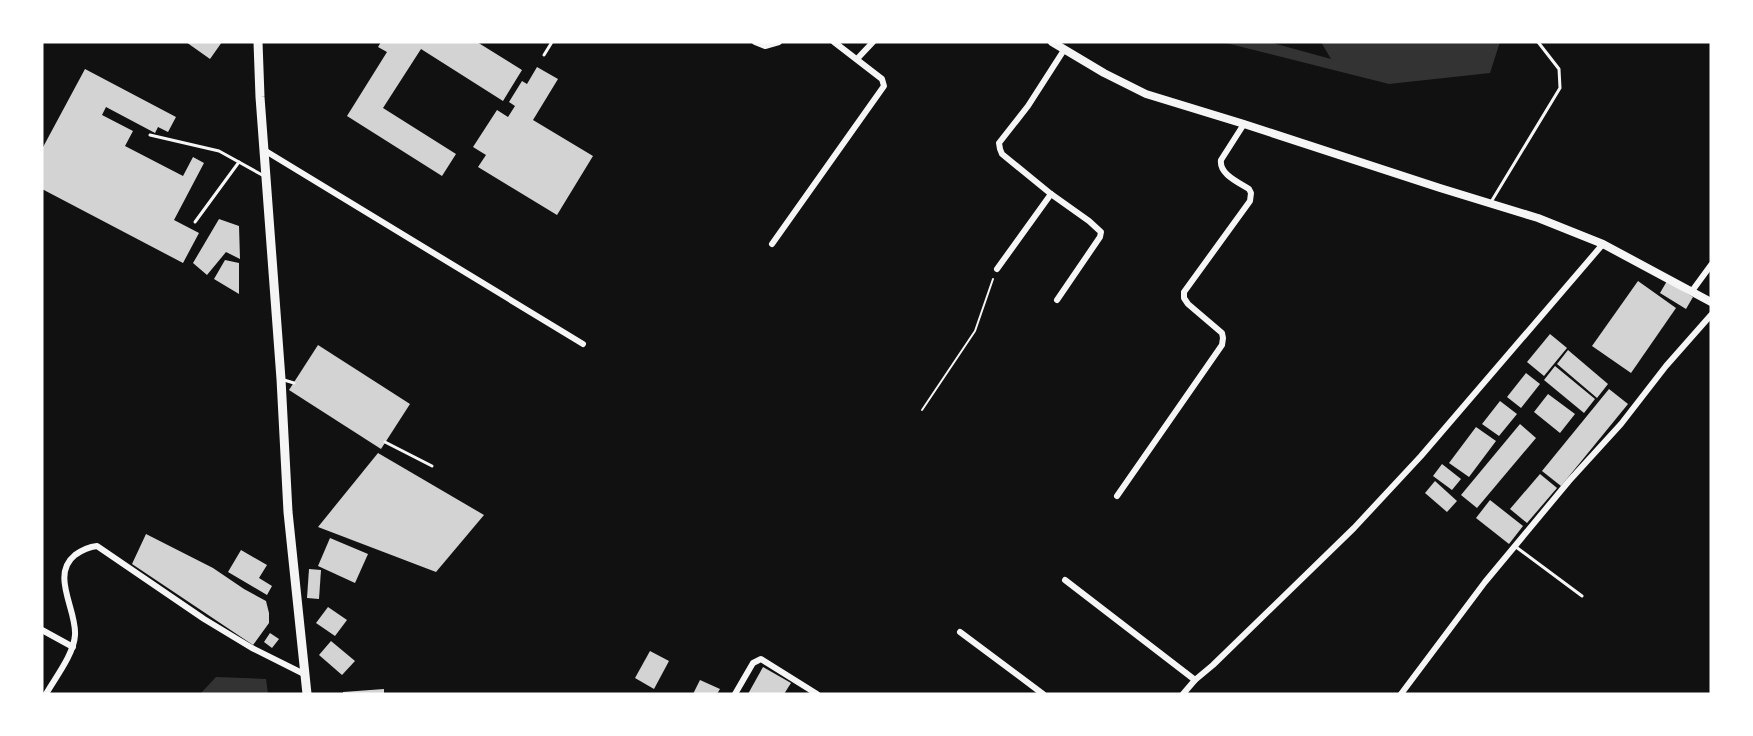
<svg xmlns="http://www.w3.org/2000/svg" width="1753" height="736" font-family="Mulish,sans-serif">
<rect width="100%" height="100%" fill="#111"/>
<!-- water -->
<g fill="#333">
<polygon points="1222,42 1269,42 1331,59 1321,42 1500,42 1490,73 1389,84"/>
<polygon points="216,677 266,679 268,694 200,694"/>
</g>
<!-- building -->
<g fill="#d3d3d3">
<polygon points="186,42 222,42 210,59"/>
<polygon points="381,42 477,42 522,70 503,101 421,49 383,108 456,154 442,176 347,116 387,52 378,47"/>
<polygon points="537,67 558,79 533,120 593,156 557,215 478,167 486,155 473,147 497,110 508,117 515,106 509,102 522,81 527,84"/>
<polygon points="85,69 176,117 168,132 158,127 155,133 106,107 102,115 133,131 125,146 183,176 193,157 204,163 174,220 199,233 183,263 42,189 42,149"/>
<polygon points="219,219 239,226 240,259 226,252 207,275 193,263"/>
<polygon points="225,260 239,263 239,294 214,279"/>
<polygon points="1638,281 1676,308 1631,373 1592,346"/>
<polygon points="1667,281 1693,297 1686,309 1660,293"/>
<polygon points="1550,334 1567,348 1544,376 1527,362"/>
<polygon points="318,345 410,404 381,449 289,390"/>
<polygon points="1568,350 1608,384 1597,398 1557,364"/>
<polygon points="1555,366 1595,399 1584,413 1544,380"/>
<polygon points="1526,373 1540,384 1521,408 1507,397"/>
<polygon points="1609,389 1628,404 1561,486 1542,471"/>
<polygon points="1548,394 1575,414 1560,433 1534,412"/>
<polygon points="1500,401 1517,414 1499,436 1482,424"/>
<polygon points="1520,424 1536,438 1477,508 1461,495"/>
<polygon points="1476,427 1496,441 1469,477 1449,463"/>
<polygon points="378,453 484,515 436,572 318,527"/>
<polygon points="1442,464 1461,479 1452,490 1433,476"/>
<polygon points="1540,474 1557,488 1527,523 1510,509"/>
<polygon points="1435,481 1457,501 1447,512 1425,493"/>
<polygon points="1490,500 1523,526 1509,544 1476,518"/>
<polygon points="146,534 213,568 244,589 266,601 269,613 269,623 253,645 132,564"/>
<polygon points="330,538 368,554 355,583 318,566"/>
<polygon points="241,550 267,565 259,578 272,586 267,595 228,572"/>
<polygon points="309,569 321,570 319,599 307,598"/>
<polygon points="328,607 347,620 335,636 316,623"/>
<polygon points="270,633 279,639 272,648 264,642"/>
<polygon points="331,641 355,661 342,675 319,655"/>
<polygon points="650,651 669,661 654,689 635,678"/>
<polygon points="763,667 791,683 784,694 748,694"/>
<polygon points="700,680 720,689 717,694 693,694"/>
<polygon points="384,689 384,694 343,694 343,692"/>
</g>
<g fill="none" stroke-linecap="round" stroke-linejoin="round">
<!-- path -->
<polyline stroke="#f5f5f5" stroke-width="2" points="922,410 975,331 993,279"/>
<!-- service -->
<g stroke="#f5f5f5" stroke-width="3">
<polyline points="544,55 552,42"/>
<polyline points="150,135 219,151 264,176"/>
<polyline points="1491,202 1560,88 1559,69 1538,42"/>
<polyline points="195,222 239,162"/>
<polyline points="284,380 294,383"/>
<polyline points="385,442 432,466"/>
<polyline points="1516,547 1582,596"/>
</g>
<!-- minor -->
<g stroke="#f5f5f5" stroke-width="6">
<polyline points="755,42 765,46 779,42"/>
<polyline points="857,59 873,42"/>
<polyline points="264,150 583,344"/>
<polyline points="772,244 884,86 882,79 834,42"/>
<polyline points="997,269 1051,194"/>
<polyline points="1692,291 1711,265"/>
<polyline points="1057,300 1100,237 1101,232 1089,221 1051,194 1002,154 1000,149 999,143 1028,106 1064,50"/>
<path d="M1117 496 1222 345 1223 338 1222 333 1188 304 1184 298V292L1250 201 1251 193 1249 189C1238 182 1219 174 1221 160L1244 124"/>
<polyline points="1065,580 1195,680"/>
<polyline points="42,630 73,647"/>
<polyline points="960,632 1043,694"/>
<path d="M46 694C55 678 74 654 75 635 77 610 50 575 75 555 82 550 88 547 97 546L204 619 252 648 306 675"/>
<polyline points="735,694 753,663 761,659 817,694"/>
<polyline points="1183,694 1195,680 1213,665 1354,528 1421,456 1603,244"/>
<polyline points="1401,694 1485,582 1569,481 1621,424 1666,366 1711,315"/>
</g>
<!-- tertiary -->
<polyline stroke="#f5f5f5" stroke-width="8" points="1052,42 1104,73 1146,94 1244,124 1440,188 1538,218 1603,244 1711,302"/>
<!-- primary -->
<polyline stroke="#f5f5f5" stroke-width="9" points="258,42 260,97 281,379 288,512 307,694"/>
</g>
<!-- border -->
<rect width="1753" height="736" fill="none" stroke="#ffffff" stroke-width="87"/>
</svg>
